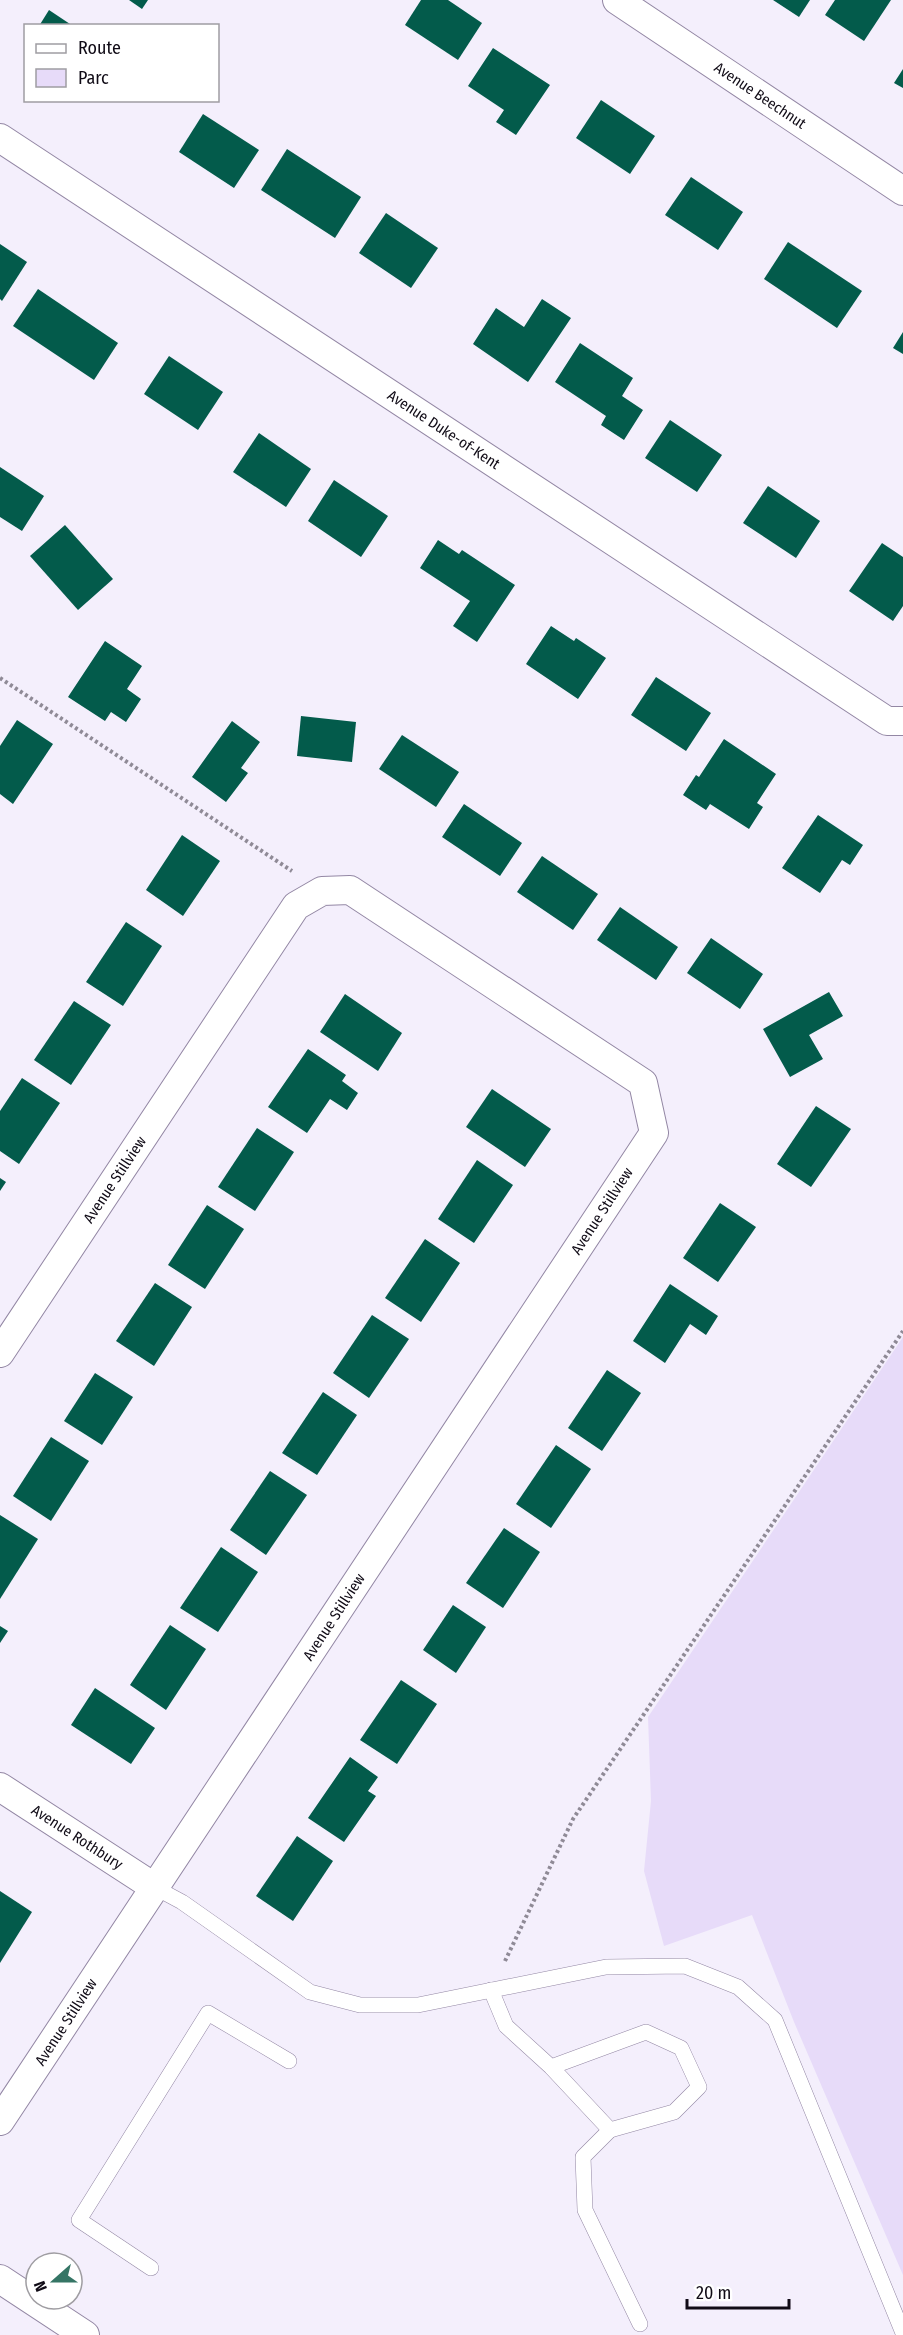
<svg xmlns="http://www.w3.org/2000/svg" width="903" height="2335" font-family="'Fira Sans Condensed',sans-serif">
<rect width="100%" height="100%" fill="#f4effc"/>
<!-- green -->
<polygon fill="#e7dbf9" points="903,1337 903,2275 794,2022 752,1915 664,1946 644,1871 651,1801 648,1717"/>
<!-- building -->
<g fill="#035b4b">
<polygon points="129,0 148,0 142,9"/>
<polygon points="421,0 448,0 482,23 458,60 405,25"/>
<polygon points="773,0 810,0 799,17"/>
<polygon points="835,0 891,0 864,41 825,15"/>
<polygon points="49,10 73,26 39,26"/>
<polygon points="493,48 550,85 516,135 496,122 504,110 468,86"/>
<polygon points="903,69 903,88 894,83"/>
<polygon points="601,100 655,136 630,174 576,138"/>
<polygon points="203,114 259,150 234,188 179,152"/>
<polygon points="287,149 361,197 335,238 261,190"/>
<polygon points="691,177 743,212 718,250 665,215"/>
<polygon points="386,213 438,248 411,288 359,253"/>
<polygon points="788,242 862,291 837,328 764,279"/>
<polygon points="0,244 27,262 2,301 0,299"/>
<polygon points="38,289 118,343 94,380 13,326"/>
<polygon points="542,299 571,318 528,382 473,344 496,308 524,327"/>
<polygon points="903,332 903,354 893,348"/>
<polygon points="580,343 633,378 622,396 643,410 624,440 601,425 606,416 555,382"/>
<polygon points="169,356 223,392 198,430 144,394"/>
<polygon points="670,420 722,455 697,492 645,458"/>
<polygon points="259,433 311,469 286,507 233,472"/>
<polygon points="0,467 44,496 22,531 0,517"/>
<polygon points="334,480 388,516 361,557 308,521"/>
<polygon points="768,486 820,521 796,558 743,523"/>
<polygon points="65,525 113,579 78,610 30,556"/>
<polygon points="438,540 459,554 462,550 515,585 477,642 453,626 470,601 420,568"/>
<polygon points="882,543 903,557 903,606 893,621 849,591"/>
<polygon points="551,626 574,641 576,638 606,658 578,699 526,664"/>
<polygon points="105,641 142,666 127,689 141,699 126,722 111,712 105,721 68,697"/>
<polygon points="656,677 711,713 686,751 631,715"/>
<polygon points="301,716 356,722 352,762 297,756"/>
<polygon points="17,720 53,744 13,804 0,794 0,746"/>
<polygon points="232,721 260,742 241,768 248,773 226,802 192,777"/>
<polygon points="402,735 459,772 436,807 379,769"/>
<polygon points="724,739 776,774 757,803 763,807 749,829 710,804 706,810 683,795 696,775 699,777"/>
<polygon points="464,804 522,843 500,876 442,837"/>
<polygon points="818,815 863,845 850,865 842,860 820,893 782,868"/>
<polygon points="182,835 220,861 183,916 146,890"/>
<polygon points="542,856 598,894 573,930 517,892"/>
<polygon points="620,907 678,947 656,980 597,940"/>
<polygon points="126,922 162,946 123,1006 86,982"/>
<polygon points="711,938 763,974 740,1009 687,973"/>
<polygon points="829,992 843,1016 809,1035 823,1059 790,1077 763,1029"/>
<polygon points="345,994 402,1033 378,1071 320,1032"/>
<polygon points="74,1001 111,1025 71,1085 34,1060"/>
<polygon points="308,1049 346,1075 342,1081 358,1093 347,1110 330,1099 307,1133 268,1107"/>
<polygon points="22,1078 60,1103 19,1164 0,1151 0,1111"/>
<polygon points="492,1089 551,1129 525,1167 466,1127"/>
<polygon points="816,1106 851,1129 811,1187 777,1164"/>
<polygon points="257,1128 294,1152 255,1211 218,1187"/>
<polygon points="477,1160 513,1185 474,1243 438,1219"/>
<polygon points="0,1178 6,1182 0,1191"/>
<polygon points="720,1203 756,1227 718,1282 683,1258"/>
<polygon points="207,1205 244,1229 205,1289 168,1265"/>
<polygon points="425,1239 460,1263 421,1322 385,1298"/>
<polygon points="155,1283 192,1307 154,1366 116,1341"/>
<polygon points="670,1284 718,1316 706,1335 690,1324 665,1363 633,1341"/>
<polygon points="372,1315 409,1339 369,1398 333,1373"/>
<polygon points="607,1370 641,1393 602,1451 568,1428"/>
<polygon points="95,1373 133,1397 102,1445 64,1421"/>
<polygon points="323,1392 357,1415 317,1475 282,1453"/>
<polygon points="51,1437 89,1461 51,1521 13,1496"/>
<polygon points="556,1445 591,1469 551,1528 516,1504"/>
<polygon points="270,1471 307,1495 266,1555 230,1530"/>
<polygon points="0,1515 38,1539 0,1599"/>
<polygon points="504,1528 540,1552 503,1608 466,1583"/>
<polygon points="221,1547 258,1572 218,1632 180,1608"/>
<polygon points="453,1605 486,1627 456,1673 423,1650"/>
<polygon points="170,1625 206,1649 166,1710 130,1685"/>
<polygon points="0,1626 8,1631 0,1643"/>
<polygon points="401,1680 437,1704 397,1764 360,1740"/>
<polygon points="95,1688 155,1728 131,1764 71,1725"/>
<polygon points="350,1757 378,1777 368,1791 376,1796 344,1842 308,1818"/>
<polygon points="297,1836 333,1861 293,1921 256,1896"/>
<polygon points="0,1891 32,1912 0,1963"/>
</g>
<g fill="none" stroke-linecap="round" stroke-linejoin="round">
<!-- service casing -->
<g stroke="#9387a4" stroke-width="16">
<g id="service">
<polyline points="154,1887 182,1902 310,1992 360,2005 418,2005 606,1967 685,1966 738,1987 775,2020 903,2333"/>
<polyline points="491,1990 506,2026 551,2067 610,2130 674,2112 699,2087 681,2048 646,2032 551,2067"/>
<polyline points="610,2130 583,2157 585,2210 640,2324"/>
<polyline points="151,2268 79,2220 208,2013 289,2061"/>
</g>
</g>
<!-- minor casing -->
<g stroke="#9387a4" stroke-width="30">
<g id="minor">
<path id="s1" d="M617 0 903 191"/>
<path id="s2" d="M0 138 887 721H903"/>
<path id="s3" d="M0 1353 296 906 322 891 350 890 643 1083 654 1133 0 2121"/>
<path id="s4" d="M0 1787 154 1887"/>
<polyline points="0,2279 85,2335"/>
</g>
</g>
<!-- path -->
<g stroke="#8f8a96" stroke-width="4" stroke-dasharray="3 3" stroke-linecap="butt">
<polyline points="0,678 292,871"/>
<polyline points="505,1961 573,1819 903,1331"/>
</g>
<!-- service -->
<use href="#service" stroke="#fff" stroke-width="15"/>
<!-- minor -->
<use href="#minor" stroke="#fff" stroke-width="28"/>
</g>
<g text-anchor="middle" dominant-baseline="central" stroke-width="6" stroke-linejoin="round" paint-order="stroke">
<!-- street labels -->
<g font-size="15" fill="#100b16" stroke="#fff">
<text stroke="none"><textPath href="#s1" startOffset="172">Avenue Beechnut</textPath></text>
<text stroke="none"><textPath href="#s2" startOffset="531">Avenue Duke-of-Kent</textPath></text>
<text stroke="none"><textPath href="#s3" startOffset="208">Avenue Stillview</textPath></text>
<text transform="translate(602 1211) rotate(-57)">Avenue Stillview</text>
<text transform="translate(334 1617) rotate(-57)">Avenue Stillview</text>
<text stroke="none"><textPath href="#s4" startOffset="92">Avenue Rothbury</textPath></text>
<text transform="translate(66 2022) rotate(-57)">Avenue Stillview</text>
</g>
</g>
<!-- legend -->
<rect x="24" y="24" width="195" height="78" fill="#ffffff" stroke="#9f9da2" stroke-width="1.5"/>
<rect x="36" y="44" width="30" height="9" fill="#ffffff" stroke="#9f9da2" stroke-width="1.5"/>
<text x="78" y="54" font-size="18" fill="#100b16">Route</text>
<rect x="36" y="69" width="30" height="18" fill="#e7dbf9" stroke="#9f9da2" stroke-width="1.5"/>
<text x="78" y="84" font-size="18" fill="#100b16">Parc</text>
<!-- north arrow -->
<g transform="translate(54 2281) rotate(249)"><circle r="28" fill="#ffffff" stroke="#9f9da2" stroke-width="1.5"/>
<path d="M0-4.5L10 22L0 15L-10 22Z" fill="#357565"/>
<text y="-9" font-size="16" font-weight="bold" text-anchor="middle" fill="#100b16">N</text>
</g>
<!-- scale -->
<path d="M687 2299v9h102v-9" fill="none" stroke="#100b16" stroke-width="3"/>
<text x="696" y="2299" font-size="18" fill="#100b16" stroke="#ffffff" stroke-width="4.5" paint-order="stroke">20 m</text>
</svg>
